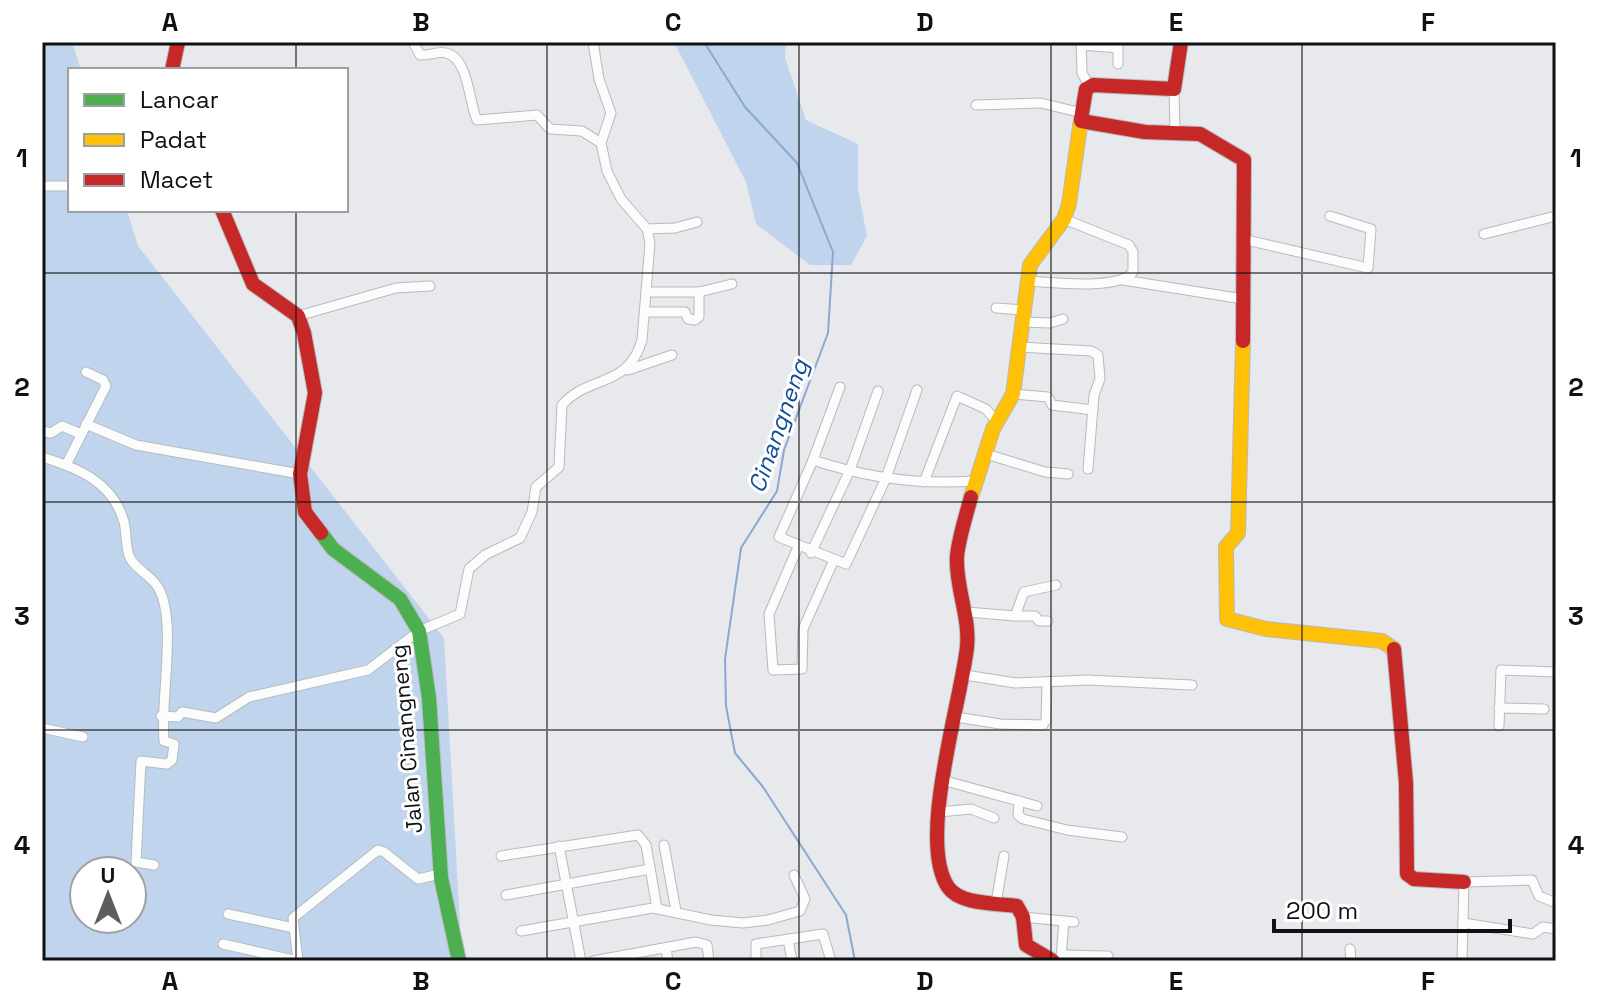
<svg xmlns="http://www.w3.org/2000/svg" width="1598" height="1003" font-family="'Space Grotesk',sans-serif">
<rect width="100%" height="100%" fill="#e7e9ec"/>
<!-- green -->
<g fill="#c0d4ed" fill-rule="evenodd">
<path d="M42 42H72L81 70H70V210H127L138 246 444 638 462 961H42ZM84 871H132V919H84Z"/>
<polygon points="674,42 786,42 785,58 806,120 858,144 858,189 867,236 851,265 810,265 756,224 746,182"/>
</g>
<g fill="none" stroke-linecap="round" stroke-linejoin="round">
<!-- stream -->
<polyline stroke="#89a9d1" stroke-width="2" points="704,42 745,107 797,163 833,252 828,333 784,450 777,491 741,548 725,659 726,706 735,753 763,787 846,915 855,961"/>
<!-- street casing -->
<g stroke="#b8babc" stroke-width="11">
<g id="street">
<path d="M413 42 420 55C428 56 438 51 446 53 469 58 469 104 477 120L537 115 550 129 582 131 601 143"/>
<polyline points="1081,42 1082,73 1089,85"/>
<polyline points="1081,45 1118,48 1118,64"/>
<polyline points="1174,89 1175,132"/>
<polyline points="976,105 1041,103 1082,113"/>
<polyline points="42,186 66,186"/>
<polyline points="647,229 675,228 697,222"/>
<polyline points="1484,234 1556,216"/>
<polyline points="1242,239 1368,268 1371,229 1330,216"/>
<polyline points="1123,280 1243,299"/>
<path d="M1026 281C1050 282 1118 291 1133 272V252L1129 245 1064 219"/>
<polyline points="647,292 699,292 732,284"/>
<polyline points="996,308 1023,310"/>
<polyline points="645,312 685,312 688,319 695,320 699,317 699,292"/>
<polyline points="298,316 396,288 430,286"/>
<polyline points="1022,322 1050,323 1063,319"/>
<polyline points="1019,347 1091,351 1098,355 1100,379 1094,395 1088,469"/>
<polyline points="628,370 672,355"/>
<path d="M840 387 813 460C864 477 920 485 974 481"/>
<polyline points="1013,394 1048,397 1052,405 1093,410"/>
<polyline points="86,424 136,445 300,474"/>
<polyline points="42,431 51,433 62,426 81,434"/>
<polyline points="983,453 1045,472 1068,474"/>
<path d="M42 457C78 468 113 482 124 522 127 533 125 548 130 558 137 571 153 576 159 589 177 623 160 700 164 741L174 744 172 760 167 764 141 761 136 862 154 865"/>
<polyline points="813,460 779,537 846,564 886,478 917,390"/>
<polyline points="66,465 106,386 103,380 86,372"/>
<polyline points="924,482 957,396 986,409 997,422"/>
<polyline points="798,547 769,614 773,670 802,669 803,629 833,562"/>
<polyline points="811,553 850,470 878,391"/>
<polyline points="967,612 1015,616 1024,592 1056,585"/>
<polyline points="1015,616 1035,616 1039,621 1048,621"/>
<polyline points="965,675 1016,683 1088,680 1192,685"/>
<polyline points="1499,708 1544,709"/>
<path d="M161 716 178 717 182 712 216 718 249 697 368 670 419 631 460 614 469 569 485 555 520 538 532 512 536 487 559 467 562 405C589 374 628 389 642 340L650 243 647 229 621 199 607 171 601 143 611 113 599 79 593 42"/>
<polyline points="956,717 1000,724 1043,725"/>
<polyline points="1046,721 1047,682"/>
<polyline points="1499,726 1501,670 1556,672"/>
<polyline points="42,728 83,737"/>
<polyline points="942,780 1037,806"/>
<polyline points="1019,801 1018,815 1023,819 1067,830 1122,837"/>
<polyline points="939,812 971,809 994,818"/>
<polyline points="664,845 676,911"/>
<polyline points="559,846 581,961"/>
<polyline points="501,856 638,835 646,845 657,908"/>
<polyline points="506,895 650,869"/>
<polyline points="996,903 1004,856"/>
<polyline points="228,914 294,928"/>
<polyline points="1023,917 1074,922"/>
<polyline points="1463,923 1533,934 1543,927 1556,929"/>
<polyline points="521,931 653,908 711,920 743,923 768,920 800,911 805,899 794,875"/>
<polyline points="788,939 792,961"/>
<polyline points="223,944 298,961 293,918 378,850 384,852 418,879 440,874"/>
<polyline points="666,948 668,961"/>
<polyline points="1350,949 1351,961"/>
<polyline points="1062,955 1108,956"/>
<polyline points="1061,958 1064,921"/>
<polyline points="593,961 696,942 707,945 709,961"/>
<polyline points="756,961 756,944 823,934 831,961"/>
<polyline points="1462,961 1464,882 1532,880 1539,896 1556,903"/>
</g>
</g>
<!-- fast casing -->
<g stroke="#b8babc" stroke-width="16">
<polyline id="fast" points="321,533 333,549 400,599 419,631 429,698 441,878 459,961"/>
</g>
<!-- slow casing -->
<g stroke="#b8babc" stroke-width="16">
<g id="slow">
<polyline points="1243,341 1238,533 1226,547 1227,619 1266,629 1382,641 1394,649"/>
<polyline points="971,497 993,429 1013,394 1030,265 1064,219 1069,204 1081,119"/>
</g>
</g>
<!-- jam casing -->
<g stroke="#b8babc" stroke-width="16">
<g id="jam">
<polyline points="172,70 178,42"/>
<polyline points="1081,119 1086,89 1093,85 1174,89 1181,42"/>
<polyline points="1081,121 1145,132 1200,134 1244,160 1243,341"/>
<polyline points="222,210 253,284 298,316 304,333 315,393 300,474 305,512 321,533"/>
<path d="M971 497C966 516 959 537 957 556 955 586 970 616 967 647 961 702 917 841 948 887 960 905 997 903 1017 906L1023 917 1026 945 1053 961"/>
<polyline points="1394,649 1406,783 1407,874 1414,879 1464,882"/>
</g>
</g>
<!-- street -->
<use href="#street" stroke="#fbfcfc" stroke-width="9"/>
<!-- fast -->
<use href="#fast" stroke="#4caf50" stroke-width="14"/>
<!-- slow -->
<use href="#slow" stroke="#ffc107" stroke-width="14"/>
<!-- jam -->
<use href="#jam" stroke="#c62828" stroke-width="14"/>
</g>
<!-- grid -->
<path fill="none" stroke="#0f1113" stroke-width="2" stroke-opacity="0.55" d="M296 42V70M547 42V961M799 42V961M1051 42V961M1302 42V961M296 210V961M42 273H1556M42 502H1556M42 730H1556"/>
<g text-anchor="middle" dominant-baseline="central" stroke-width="6" stroke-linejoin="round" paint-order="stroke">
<!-- street labels -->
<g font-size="22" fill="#0f1113" stroke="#fff">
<text transform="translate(406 739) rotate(-95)">Jalan Cinangneng</text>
</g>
<!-- water labels -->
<g font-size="24" font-style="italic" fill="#124f94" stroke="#fff">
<text transform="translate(778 426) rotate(-71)">Cinangneng</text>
</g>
</g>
<!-- border -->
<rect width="1598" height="1003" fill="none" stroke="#ffffff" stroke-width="88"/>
<!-- legend -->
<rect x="68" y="68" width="280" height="144" fill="#ffffff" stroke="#9fa0a1" stroke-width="2"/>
<rect x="84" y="94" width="40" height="12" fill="#4caf50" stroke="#9fa0a1" stroke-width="2"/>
<text x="140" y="108" font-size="24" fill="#0f1113">Lancar</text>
<rect x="84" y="134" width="40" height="12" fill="#ffc107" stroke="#9fa0a1" stroke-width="2"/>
<text x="140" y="148" font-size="24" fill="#0f1113">Padat</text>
<rect x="84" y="174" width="40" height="12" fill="#c62828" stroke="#9fa0a1" stroke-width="2"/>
<text x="140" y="188" font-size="24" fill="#0f1113">Macet</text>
<!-- north arrow -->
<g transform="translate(108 895)"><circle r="38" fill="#ffffff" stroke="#9fa0a1" stroke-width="2"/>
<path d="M0-6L14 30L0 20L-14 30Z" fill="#5b5d5f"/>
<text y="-12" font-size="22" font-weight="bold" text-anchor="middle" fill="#0f1113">U</text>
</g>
<!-- scale -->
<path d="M1274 919v12h236v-12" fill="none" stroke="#0f1113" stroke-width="4"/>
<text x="1286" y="919" font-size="24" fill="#0f1113" stroke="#ffffff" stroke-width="6" paint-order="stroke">200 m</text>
<rect x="44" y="44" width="1510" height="915" fill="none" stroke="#0f1113" stroke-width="3"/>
<g font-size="26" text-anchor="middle" font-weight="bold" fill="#0f1113">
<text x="170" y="31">A</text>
<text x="421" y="31">B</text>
<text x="673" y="31">C</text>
<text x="925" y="31">D</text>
<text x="1176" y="31">E</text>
<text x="1428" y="31">F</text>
<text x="22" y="167">1</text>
<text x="1576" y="167">1</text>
<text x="22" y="396">2</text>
<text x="1576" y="396">2</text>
<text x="22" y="625">3</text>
<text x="1576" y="625">3</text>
<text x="22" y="854">4</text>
<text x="1576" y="854">4</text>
<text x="170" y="990">A</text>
<text x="421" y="990">B</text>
<text x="673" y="990">C</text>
<text x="925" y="990">D</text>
<text x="1176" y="990">E</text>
<text x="1428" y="990">F</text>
</g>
</svg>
